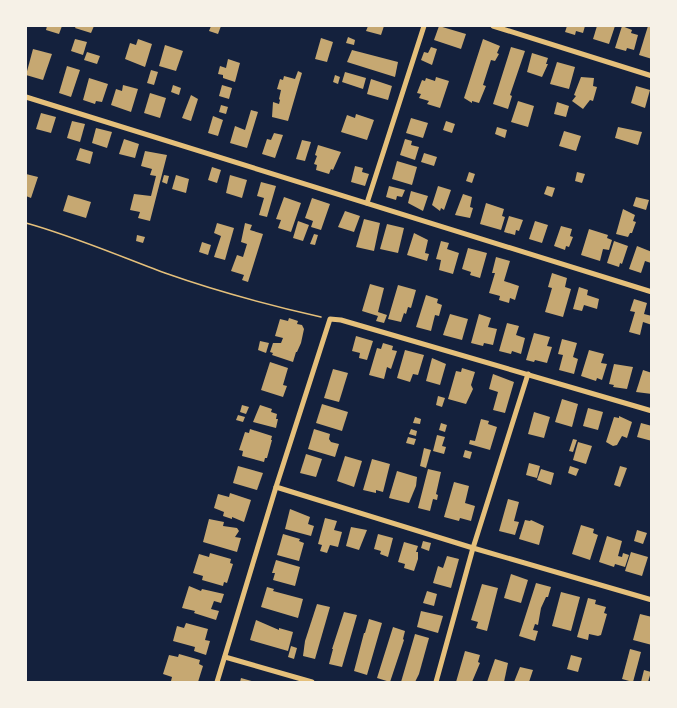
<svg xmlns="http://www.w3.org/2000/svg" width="677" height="708" font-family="Rubik,sans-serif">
<rect width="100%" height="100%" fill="#14213d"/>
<!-- building -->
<g fill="#c6a872">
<polygon points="47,26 62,26 59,34 46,30"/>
<polygon points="76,26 94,26 91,33 75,28"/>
<polygon points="211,26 221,26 218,34 209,31"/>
<polygon points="368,26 384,26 381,35 366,31"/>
<polygon points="439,26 466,34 461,49 434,40"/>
<polygon points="567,26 585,26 583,33 576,31 575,35 565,32"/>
<polygon points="597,26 615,26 609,44 593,39"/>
<polygon points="622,26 632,30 631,33 638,35 634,50 627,48 626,51 615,48"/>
<polygon points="648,26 652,26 652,59 639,55"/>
<polygon points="348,37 355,40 354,45 346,43"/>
<polygon points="321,38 333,42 327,62 315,59"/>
<polygon points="75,39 87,42 83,55 71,51"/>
<polygon points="138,39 152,44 145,67 125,59 130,43 136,45"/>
<polygon points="483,39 500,46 497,53 499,54 495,61 491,60 483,85 486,86 479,103 472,101 472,103 464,98"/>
<polygon points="165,45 183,51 176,71 159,66"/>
<polygon points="431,47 437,49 432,65 421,60 424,52 428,53"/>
<polygon points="511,47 525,51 510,95 512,96 508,109 493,104"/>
<polygon points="33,49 52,54 43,80 26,75"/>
<polygon points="352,50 398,62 395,77 347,62"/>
<polygon points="87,52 100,56 97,64 84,60"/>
<polygon points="532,53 548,58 546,64 548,64 542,77 527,72"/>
<polygon points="228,59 240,63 235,82 223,78 223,75 218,74 220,66 226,68"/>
<polygon points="557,62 575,67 569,89 550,84"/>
<polygon points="67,66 80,70 71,97 59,93"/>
<polygon points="151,70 158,72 154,85 147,83"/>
<polygon points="298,71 302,73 288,121 272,117 273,102 279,104 280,100 279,99 281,90 277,89 280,79 283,80 284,76 295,79"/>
<polygon points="345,72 366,78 363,89 342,82"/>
<polygon points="335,75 340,77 338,84 333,82"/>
<polygon points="436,77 449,81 440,108 427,104 429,101 419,98 421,94 417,93 422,80 425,81 426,78 435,81"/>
<polygon points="581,77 594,78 593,86 597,87 593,101 590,100 583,109 572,101 576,96 574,95"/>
<polygon points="89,78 108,84 102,102 96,101 95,104 83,100"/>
<polygon points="371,79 392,86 388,100 367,94"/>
<polygon points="123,85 138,89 131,112 111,105 116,89 122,91"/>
<polygon points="173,85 181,88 179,95 171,92"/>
<polygon points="222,85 232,88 229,99 219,96"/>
<polygon points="636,86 650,90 645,108 631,103"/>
<polygon points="150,93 166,98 160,118 144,113"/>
<polygon points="191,95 198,99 191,121 182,118"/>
<polygon points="518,101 534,106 528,127 511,122"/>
<polygon points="557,102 569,106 566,117 554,114"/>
<polygon points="221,105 228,107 226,114 219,112"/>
<polygon points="251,110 258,112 247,148 230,143 235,126 245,130"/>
<polygon points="41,113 56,117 51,133 36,129"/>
<polygon points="356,114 374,120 367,140 341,132 347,115 355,118"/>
<polygon points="213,116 223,120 218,136 208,133"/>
<polygon points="411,118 428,123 423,138 406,133"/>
<polygon points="72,121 85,124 80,142 67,138"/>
<polygon points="446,121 455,124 452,133 443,130"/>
<polygon points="497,127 507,130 505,138 495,134"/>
<polygon points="618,127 642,132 638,145 615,138"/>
<polygon points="96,128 112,132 107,148 92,143"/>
<polygon points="564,131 581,136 576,151 559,146"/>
<polygon points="274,133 283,135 275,158 262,154 267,139 271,140"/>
<polygon points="124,139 139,144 135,158 119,154"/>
<polygon points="405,139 412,141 411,145 419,147 415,160 400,155"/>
<polygon points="302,140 311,142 305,161 296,159"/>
<polygon points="318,145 341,152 333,170 331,169 329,174 316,170 317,165 314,164 317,156 315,155"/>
<polygon points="80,148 93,152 90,164 76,160"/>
<polygon points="145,151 167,155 150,221 138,218 140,212 130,210 134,194 151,196 156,176 150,175 152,169 141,166"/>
<polygon points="424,153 437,157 434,166 421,162"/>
<polygon points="397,161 417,167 412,185 392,179"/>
<polygon points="355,166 363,168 362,172 369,174 365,186 351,182"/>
<polygon points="212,167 221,170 217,183 208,180"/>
<polygon points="469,172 475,174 472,183 466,181"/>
<polygon points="577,172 585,174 582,183 575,181"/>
<polygon points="26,174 38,177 31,198 26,196"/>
<polygon points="164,175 169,176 167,184 162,182"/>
<polygon points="176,175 189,179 186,193 172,189"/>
<polygon points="230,175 247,180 242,198 226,193"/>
<polygon points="261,182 276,186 267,217 259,215 264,198 257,196"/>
<polygon points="389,186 405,190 402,197 397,196 396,200 386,197"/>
<polygon points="438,186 451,190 444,210 441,208 440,211 432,205"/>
<polygon points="547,186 555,188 552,197 544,194"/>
<polygon points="411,191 428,196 423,211 408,203"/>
<polygon points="463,194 472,197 470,207 473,208 470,218 455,215"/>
<polygon points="68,195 91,202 86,218 63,211"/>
<polygon points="284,197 301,203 291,232 278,228 281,220 276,219"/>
<polygon points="636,197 649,200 646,210 633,206"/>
<polygon points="312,198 330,204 321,230 311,227 313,221 305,218"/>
<polygon points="486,203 504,209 502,216 505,217 501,230 480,224"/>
<polygon points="623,209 635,215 633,221 636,222 632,233 630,233 628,237 616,234"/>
<polygon points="345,211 360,216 354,232 338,227"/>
<polygon points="509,216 523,220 519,231 516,230 515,235 504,232"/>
<polygon points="364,219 380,223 374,251 356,247"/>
<polygon points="298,221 309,225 303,241 293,238"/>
<polygon points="535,221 548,225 542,243 529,239"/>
<polygon points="217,223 234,228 225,260 214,257 221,236 214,233"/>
<polygon points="245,223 252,225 250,230 263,234 248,282 242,280 244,275 231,271 237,255 243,257 247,244 241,242"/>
<polygon points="387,224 404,228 398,253 380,249"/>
<polygon points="561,226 572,229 570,236 573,237 569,247 566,246 565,250 554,246"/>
<polygon points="589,229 608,235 607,238 612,240 609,250 603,249 600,261 581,255"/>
<polygon points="414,233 428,240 425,253 429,254 427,261 407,255"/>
<polygon points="314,234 318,235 315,245 310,244"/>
<polygon points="137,235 145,237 143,243 136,241"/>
<polygon points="441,241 449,243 447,249 459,253 453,274 439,270 441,260 436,259"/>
<polygon points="614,241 628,246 622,264 620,263 619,267 607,263"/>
<polygon points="202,242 211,245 208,255 199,252"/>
<polygon points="637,246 652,252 651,263 645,261 641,273 629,269"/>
<polygon points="468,248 487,253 480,278 470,275 471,272 462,269"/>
<polygon points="496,257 510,261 504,281 519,286 515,300 510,298 509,303 499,300 500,296 489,293 495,273 492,273"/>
<polygon points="552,273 567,278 565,287 571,289 563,317 545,312 552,288 548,287"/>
<polygon points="370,284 384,288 378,312 387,315 384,323 376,321 378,316 362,311"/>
<polygon points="398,285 416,290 411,308 408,307 406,314 404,313 401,322 388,319"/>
<polygon points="579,287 588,290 587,295 599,299 597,309 584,305 582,311 573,309"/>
<polygon points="426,295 438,299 437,303 442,305 439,316 435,315 431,331 416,327"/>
<polygon points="634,299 647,303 644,314 652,316 652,325 643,322 640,335 629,332 635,312 630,311"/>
<polygon points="450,314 468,319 462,340 443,335"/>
<polygon points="479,314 491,318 488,327 497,329 493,345 484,343 483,346 471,343"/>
<polygon points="289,318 298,321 297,324 302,325 304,329 301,343 297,352 296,352 293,362 272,355 273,353 270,352 273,343 281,343 283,338 275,336 280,319 288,321"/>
<polygon points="507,323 519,326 516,335 525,338 521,354 512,351 511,354 499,351"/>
<polygon points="534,333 550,337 547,346 552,347 547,363 535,360 534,362 526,360"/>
<polygon points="356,336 373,341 367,360 359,358 360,353 352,351"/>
<polygon points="562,339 577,343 573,357 578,359 574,374 559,370 563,355 558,354"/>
<polygon points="260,341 269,343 266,353 258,350"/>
<polygon points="383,343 393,346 392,350 397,351 391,369 387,367 384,379 369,375 377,348 381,349"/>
<polygon points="405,350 424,355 418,375 413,374 410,382 397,378"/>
<polygon points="589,350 604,354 601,363 607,364 602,380 597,378 596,381 581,376"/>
<polygon points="432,358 446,364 440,385 426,381"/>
<polygon points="270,362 288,368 283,385 287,386 283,397 261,390"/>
<polygon points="614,364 633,367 627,389 613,387 614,385 609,384"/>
<polygon points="462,368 475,372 471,385 473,389 466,404 448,399 456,371 461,372"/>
<polygon points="333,369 348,373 339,402 324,398"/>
<polygon points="643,370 652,373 652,394 636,392"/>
<polygon points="493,374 514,382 505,413 493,410 498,392 489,389"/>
<polygon points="438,396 445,398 442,407 436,405"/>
<polygon points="562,399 578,404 572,427 555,422"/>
<polygon points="322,404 348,412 342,431 316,423"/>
<polygon points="242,405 249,407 246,414 240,412"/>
<polygon points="260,405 272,409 271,412 277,414 276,419 278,419 276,428 253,422"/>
<polygon points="588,408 603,412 598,430 583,426"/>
<polygon points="534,412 550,417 544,438 528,434"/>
<polygon points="238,415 245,417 243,422 236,420"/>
<polygon points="619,416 632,422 627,438 622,436 617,445 613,446 606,442 614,417 619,418"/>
<polygon points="415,417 421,419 420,424 413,423"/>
<polygon points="481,419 489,421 488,424 497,427 490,450 469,444 470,440 475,441"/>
<polygon points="441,423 447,425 445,432 439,430"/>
<polygon points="641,423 652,426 652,441 637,437"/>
<polygon points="250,429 272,436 271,440 272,440 267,458 265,458 264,462 242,456 243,451 239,450 245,432 249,433"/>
<polygon points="314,429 330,434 329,439 331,442 339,444 335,457 308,449"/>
<polygon points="411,429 417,431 416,436 409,434"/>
<polygon points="437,435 445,437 442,446 446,447 444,454 433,451"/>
<polygon points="408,437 416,439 414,445 406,443"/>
<polygon points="573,439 577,440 573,452 569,451"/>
<polygon points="578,442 592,446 586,464 573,460"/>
<polygon points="424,448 431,450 426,468 420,466"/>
<polygon points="465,450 472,452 470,459 463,457"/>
<polygon points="306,454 322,459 316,477 300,473"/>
<polygon points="345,456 362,461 354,487 337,481"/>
<polygon points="372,459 390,464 383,492 376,490 376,493 363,490"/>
<polygon points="529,463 540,466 537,478 526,475"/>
<polygon points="238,466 263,473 257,490 233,483"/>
<polygon points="570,466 579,469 576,476 568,473"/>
<polygon points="620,466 627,468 620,487 614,485"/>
<polygon points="428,469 441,472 436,494 438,495 437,500 433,499 430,511 418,508"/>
<polygon points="541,469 554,473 551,485 537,480"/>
<polygon points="397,471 417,477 416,486 409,503 389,498"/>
<polygon points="454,482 469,486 465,503 475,506 471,521 460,518 459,521 444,517"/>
<polygon points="230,493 251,500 244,522 232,517 232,519 223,516 224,512 214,508 218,494 229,497"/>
<polygon points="508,499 519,502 514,521 519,522 515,535 499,531"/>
<polygon points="290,509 310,517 308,524 314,526 311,536 285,529"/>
<polygon points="325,518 337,521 334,530 342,532 338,547 330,545 327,553 320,551 322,545 318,544"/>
<polygon points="209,519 224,522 223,526 237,528 239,531 235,537 241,538 237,552 203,542"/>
<polygon points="525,520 530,521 531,520 544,526 539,545 519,539"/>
<polygon points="581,525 594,529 593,533 598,535 590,560 572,554"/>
<polygon points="351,527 367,530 359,550 346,546"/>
<polygon points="637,530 647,533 643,544 634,541"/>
<polygon points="283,534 300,539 299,541 304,543 299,561 277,555"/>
<polygon points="378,534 393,538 388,557 380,554 381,551 374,549"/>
<polygon points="607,536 622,541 618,556 622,557 623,553 629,555 625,567 615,564 614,567 599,562"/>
<polygon points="423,541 431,543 429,551 421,548"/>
<polygon points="404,542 418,546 416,552 418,552 418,559 414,571 404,568 405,564 398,562"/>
<polygon points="631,552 648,557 642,576 625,571"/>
<polygon points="210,553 231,559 230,563 233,564 227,583 224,582 223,586 202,580 203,576 193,573 199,554 209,557"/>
<polygon points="447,556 459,559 451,588 433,583 438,566 443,568"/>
<polygon points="276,560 300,567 295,586 273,580 275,573 272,573"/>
<polygon points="511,574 528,580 521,603 504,598"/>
<polygon points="536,583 551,587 548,597 546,597 541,608 538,625 535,624 533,630 538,631 535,641 519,636"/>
<polygon points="482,584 498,588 487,631 476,628 478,622 471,620"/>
<polygon points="189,586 201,591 202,589 224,594 221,603 214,601 211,609 219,611 216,620 194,613 195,611 182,608"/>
<polygon points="267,587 274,589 273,591 303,599 298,618 261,607"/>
<polygon points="427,591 437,594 434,606 423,603"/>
<polygon points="561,592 580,597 571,631 552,626"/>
<polygon points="588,598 596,600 595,604 606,607 604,613 607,614 601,635 598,636 589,634 588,640 577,637"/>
<polygon points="317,604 330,607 315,659 303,656 305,641"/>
<polygon points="421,611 443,616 438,633 417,627"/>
<polygon points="344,612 357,615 342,667 329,664 333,649 332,649"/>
<polygon points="640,614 652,617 652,645 633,640"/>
<polygon points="369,619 382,623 367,675 354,671 364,633 365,633"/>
<polygon points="256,620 279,630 279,628 293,632 288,651 250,640"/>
<polygon points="186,623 208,629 205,640 210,641 206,655 194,651 195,647 173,641 177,626 184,628"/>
<polygon points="393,627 405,631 403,639 404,640 390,682 377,678"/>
<polygon points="415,634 429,638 419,674 415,682 401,682"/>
<polygon points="291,646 297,648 294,659 288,657"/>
<polygon points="630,649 641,652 633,682 622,679"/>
<polygon points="465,651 480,655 478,662 480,663 472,682 456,682"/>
<polygon points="179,654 200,660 199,664 203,666 198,682 178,682 171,681 172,677 163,674 169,655 178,657"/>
<polygon points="571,655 582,658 578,672 567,669"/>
<polygon points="495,659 508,663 504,682 487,682"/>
<polygon points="520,667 533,670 529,682 514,682"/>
<polygon points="644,670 651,672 648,682 641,682"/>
<polygon points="241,678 255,682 240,682"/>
</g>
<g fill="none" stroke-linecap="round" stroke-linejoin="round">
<!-- path -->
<path stroke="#e5c07b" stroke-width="1.5" d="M26 223C73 236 119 256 165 273 216 291 268 305 321 317"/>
<!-- minor -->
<g stroke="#e5c07b" stroke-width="5">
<polyline points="493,26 652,76"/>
<polyline points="26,97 652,292"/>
<polyline points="367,203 424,26"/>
<polyline points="276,487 473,548 652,600"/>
<polyline points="225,657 312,682"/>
<polyline points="217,682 276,487 330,319 341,320 652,411"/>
<polyline points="436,682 473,548 528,374"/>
</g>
</g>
<!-- border -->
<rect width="677" height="708" fill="none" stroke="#f6f1e7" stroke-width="54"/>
</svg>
